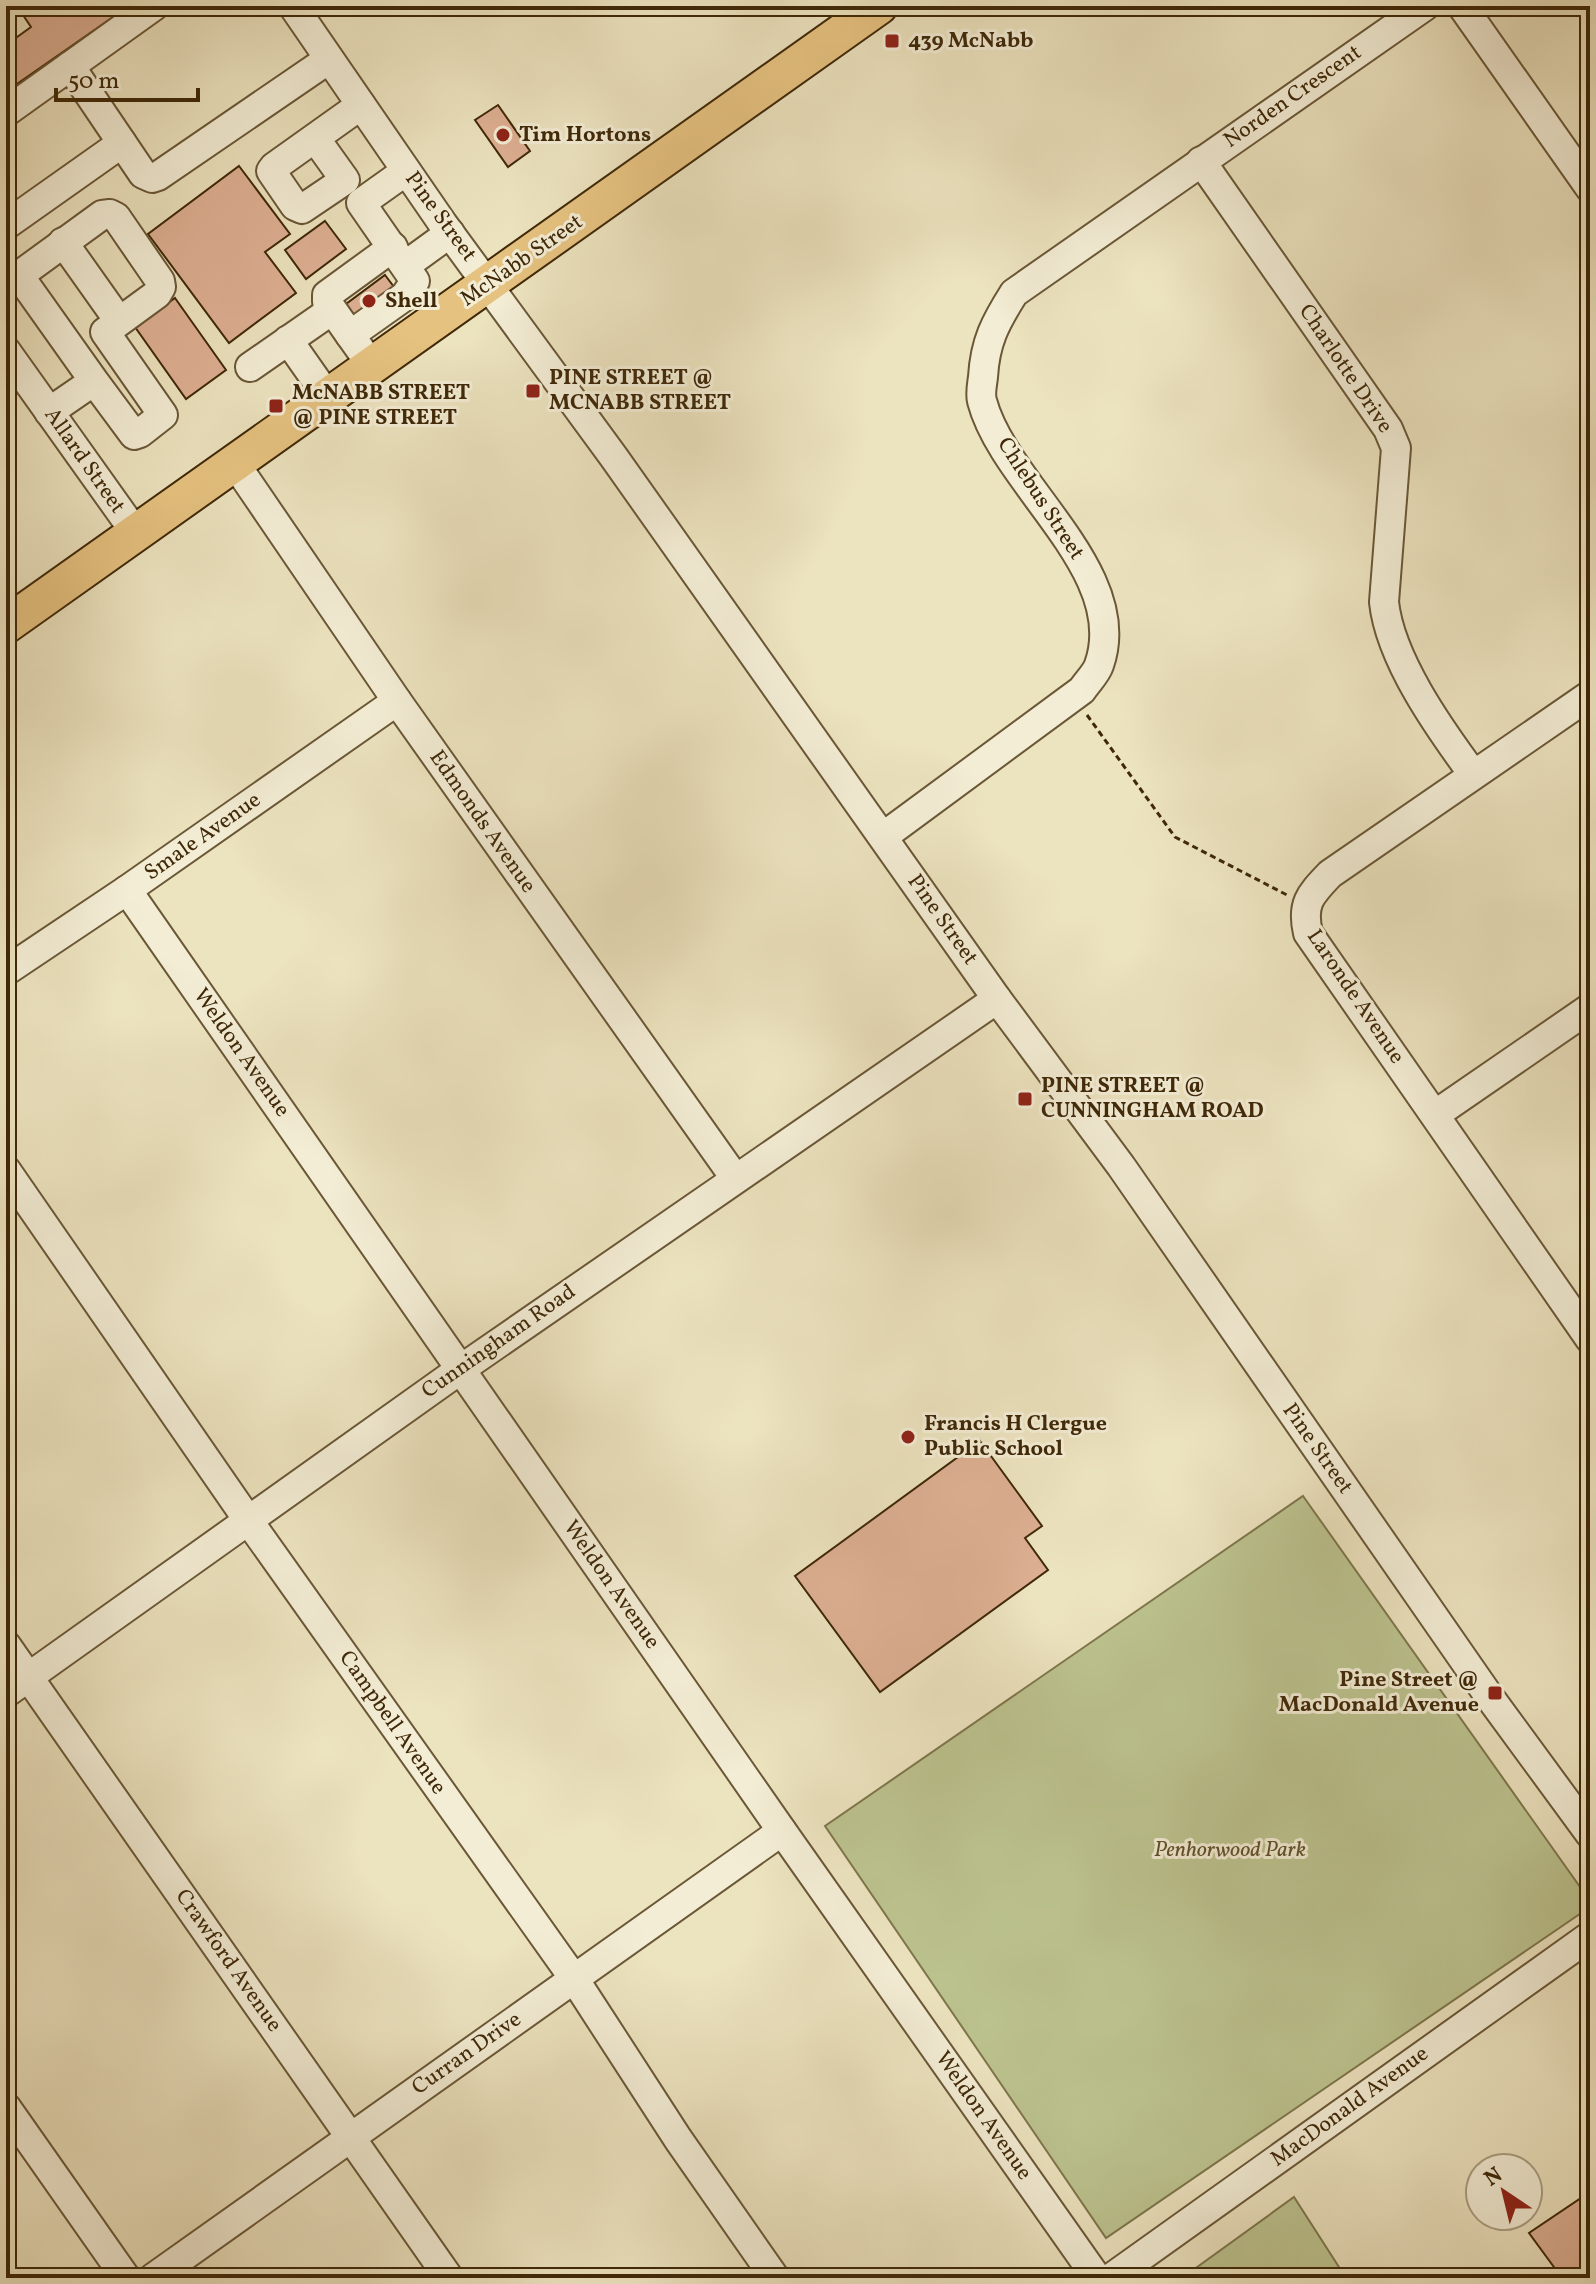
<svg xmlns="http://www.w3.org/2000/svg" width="1596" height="2284" font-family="Vollkorn,serif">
<rect width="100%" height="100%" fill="#ece3bf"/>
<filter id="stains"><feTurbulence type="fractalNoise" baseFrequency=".0025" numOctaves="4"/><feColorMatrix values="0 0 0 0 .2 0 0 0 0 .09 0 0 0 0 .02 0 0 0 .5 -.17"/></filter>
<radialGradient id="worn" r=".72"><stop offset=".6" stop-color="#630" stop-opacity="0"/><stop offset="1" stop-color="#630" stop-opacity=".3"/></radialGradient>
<!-- green -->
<g fill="#bcc38f" stroke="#7e764c" stroke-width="2">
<polygon points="1303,1496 1590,1901 1590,1907 1106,2238 825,1826"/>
<polygon points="1294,2197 1346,2278 1182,2278"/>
</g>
<!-- building -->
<g fill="#ddaf92" stroke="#3f2808" stroke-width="2">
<polygon points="17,6 129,6 17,84 23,92 6,104 6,45 31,27"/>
<polygon points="498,105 530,151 508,167 475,120"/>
<polygon points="239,166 290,234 265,252 296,293 229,343 148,234"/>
<polygon points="325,221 346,249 306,279 285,250"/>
<polygon points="385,275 397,291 353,322 342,307"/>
<polygon points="175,298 226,370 186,399 135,327"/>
<polygon points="980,1441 1042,1526 1025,1538 1048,1570 880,1692 795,1576"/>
<polygon points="1590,2192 1590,2278 1562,2278 1529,2233"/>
</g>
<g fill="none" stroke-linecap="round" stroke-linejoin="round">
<!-- minor casing -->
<g stroke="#6a5736" stroke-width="32">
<g id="minor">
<polyline points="293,6 443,224 613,456 997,999 1121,1166 1491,1699 1590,1834"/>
<polyline points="1462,6 1590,188"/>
<polyline points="70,66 143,174 152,178 158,176 329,59"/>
<polyline points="6,112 154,6"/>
<polyline points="315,138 345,180 302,209 295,206 271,171 274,167 361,105"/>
<path d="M1201 161 1388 429 1396 448 1384 602C1390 659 1439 728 1473 774"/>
<polyline points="6,225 122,143"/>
<polyline points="63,242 119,321"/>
<polyline points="406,265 450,233"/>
<polyline points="350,335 327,302 327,295 393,247"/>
<polyline points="288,340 328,397"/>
<polyline points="6,351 135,532"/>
<polyline points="372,366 350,335 405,296 415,281 361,203 406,171"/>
<polyline points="250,367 332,310"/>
<polyline points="49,412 94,381 134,435 140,433 163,415 105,332 157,294 161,287 160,281 116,217 110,214 102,215 21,274 23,281 94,381"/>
<polyline points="234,462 397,701 735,1178"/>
<path d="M1590 695 1330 874C1311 894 1301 903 1308 933L1590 1339"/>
<path d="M884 836 1082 690C1087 682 1096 674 1099 665 1132 572 1004 485 982 401 980 394 982 385 983 377 985 342 995 323 1014 293L1425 6"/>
<polyline points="127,890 782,1831 1097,2278"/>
<polyline points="6,971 127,890 397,701"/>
<polyline points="1436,1114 1590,1008"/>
<polyline points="6,1170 248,1520 575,1980 678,2139 775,2278"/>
<polyline points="6,1645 449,2278"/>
<polyline points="6,1693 461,1369 997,999"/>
<polyline points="6,2107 126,2278"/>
<polyline points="153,2278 782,1831"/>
<polyline points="1111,2278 1590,1936"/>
</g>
</g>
<!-- major casing -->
<g stroke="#3f2808" stroke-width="40">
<polyline id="major" points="6,625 879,6"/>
</g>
<!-- path -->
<polyline stroke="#3f2808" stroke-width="3" stroke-dasharray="6 4" stroke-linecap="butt" points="1087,715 1175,837 1287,895"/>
<!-- minor -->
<use href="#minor" stroke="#f3edd5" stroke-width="28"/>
<!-- major -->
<use href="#major" stroke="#e6c280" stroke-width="36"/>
</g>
<!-- markers -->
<g fill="#8f2418" stroke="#f3edd5" stroke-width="3">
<rect x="884" y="33" width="16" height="16" rx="4"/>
<circle cx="503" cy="135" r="8"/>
<circle cx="369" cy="301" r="8"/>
<rect x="525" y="383" width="16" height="16" rx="4"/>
<rect x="268" y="398" width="16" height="16" rx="4"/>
<rect x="1017" y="1091" width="16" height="16" rx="4"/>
<circle cx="908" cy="1437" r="8"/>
<rect x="1487" y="1685" width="16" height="16" rx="4"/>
</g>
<g text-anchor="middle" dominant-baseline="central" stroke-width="6" stroke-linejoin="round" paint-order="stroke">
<!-- poi labels -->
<g font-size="22" font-weight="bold" fill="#3f2808" stroke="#f3edd5" text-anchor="start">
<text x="908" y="41">439 McNabb</text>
<text x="519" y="135">Tim Hortons</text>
<text x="385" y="301">Shell</text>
<text x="549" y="378">PINE STREET @<tspan x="549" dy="25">MCNABB STREET</tspan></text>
<text x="292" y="393">McNABB STREET<tspan x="292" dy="25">@ PINE STREET</tspan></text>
<text x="1041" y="1086">PINE STREET @<tspan x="1041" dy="25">CUNNINGHAM ROAD</tspan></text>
<text x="924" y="1424">Francis H Clergue<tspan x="924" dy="25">Public School</tspan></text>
<text x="1479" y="1680" text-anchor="end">Pine Street @<tspan x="1479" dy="25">MacDonald Avenue</tspan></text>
</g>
<!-- street labels -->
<g font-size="22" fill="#3f2808" stroke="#f3edd5">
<text transform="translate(1293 97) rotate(-35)">Norden Crescent</text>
<text transform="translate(440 217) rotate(54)">Pine Street</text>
<text transform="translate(522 261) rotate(-35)">McNabb Street</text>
<text transform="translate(1345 369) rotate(56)">Charlotte Drive</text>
<text transform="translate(84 461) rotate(55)">Allard Street</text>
<text transform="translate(1040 499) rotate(57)">Chlebus Street</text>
<text transform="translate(482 822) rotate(55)">Edmonds Avenue</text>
<text transform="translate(203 837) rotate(-35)">Smale Avenue</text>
<text transform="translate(942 920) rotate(55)">Pine Street</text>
<text transform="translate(1355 997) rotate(56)">Laronde Avenue</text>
<text transform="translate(241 1053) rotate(55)">Weldon Avenue</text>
<text transform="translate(499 1342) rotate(-35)">Cunningham Road</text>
<text transform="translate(1317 1449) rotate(55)">Pine Street</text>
<text transform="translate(611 1585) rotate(55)">Weldon Avenue</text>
<text transform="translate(392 1723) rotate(55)">Campbell Avenue</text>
<text transform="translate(228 1961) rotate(55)">Crawford Avenue</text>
<text transform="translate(467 2054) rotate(-35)">Curran Drive</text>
<text transform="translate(1350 2107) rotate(-36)">MacDonald Avenue</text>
<text transform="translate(983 2116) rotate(55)">Weldon Avenue</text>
</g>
<!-- park labels -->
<g font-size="22" font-style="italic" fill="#5e4f2a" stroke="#f3edd5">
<text x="1230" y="1850">Penhorwood Park</text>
</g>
</g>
<!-- margin -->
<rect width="1596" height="2284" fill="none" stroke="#ece3bf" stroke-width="32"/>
<rect x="8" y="8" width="1580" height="2268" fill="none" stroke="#3f2808" stroke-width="4"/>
<rect x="16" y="16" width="1564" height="2252" fill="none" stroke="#3f2808" stroke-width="2"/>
<!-- north arrow -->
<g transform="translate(1504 2192) rotate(325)"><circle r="38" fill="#f3edd5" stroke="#ab9e83" stroke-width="2"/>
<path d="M0-6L14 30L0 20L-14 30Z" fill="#8f2418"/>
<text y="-12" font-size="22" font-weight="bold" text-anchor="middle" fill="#3f2808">N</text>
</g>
<!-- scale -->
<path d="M56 88v12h142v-12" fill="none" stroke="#3f2808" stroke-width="4"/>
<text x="68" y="88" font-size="24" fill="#3f2808" stroke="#f3edd5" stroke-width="6" paint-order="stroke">50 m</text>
<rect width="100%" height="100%" filter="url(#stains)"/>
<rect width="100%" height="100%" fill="url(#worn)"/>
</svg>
